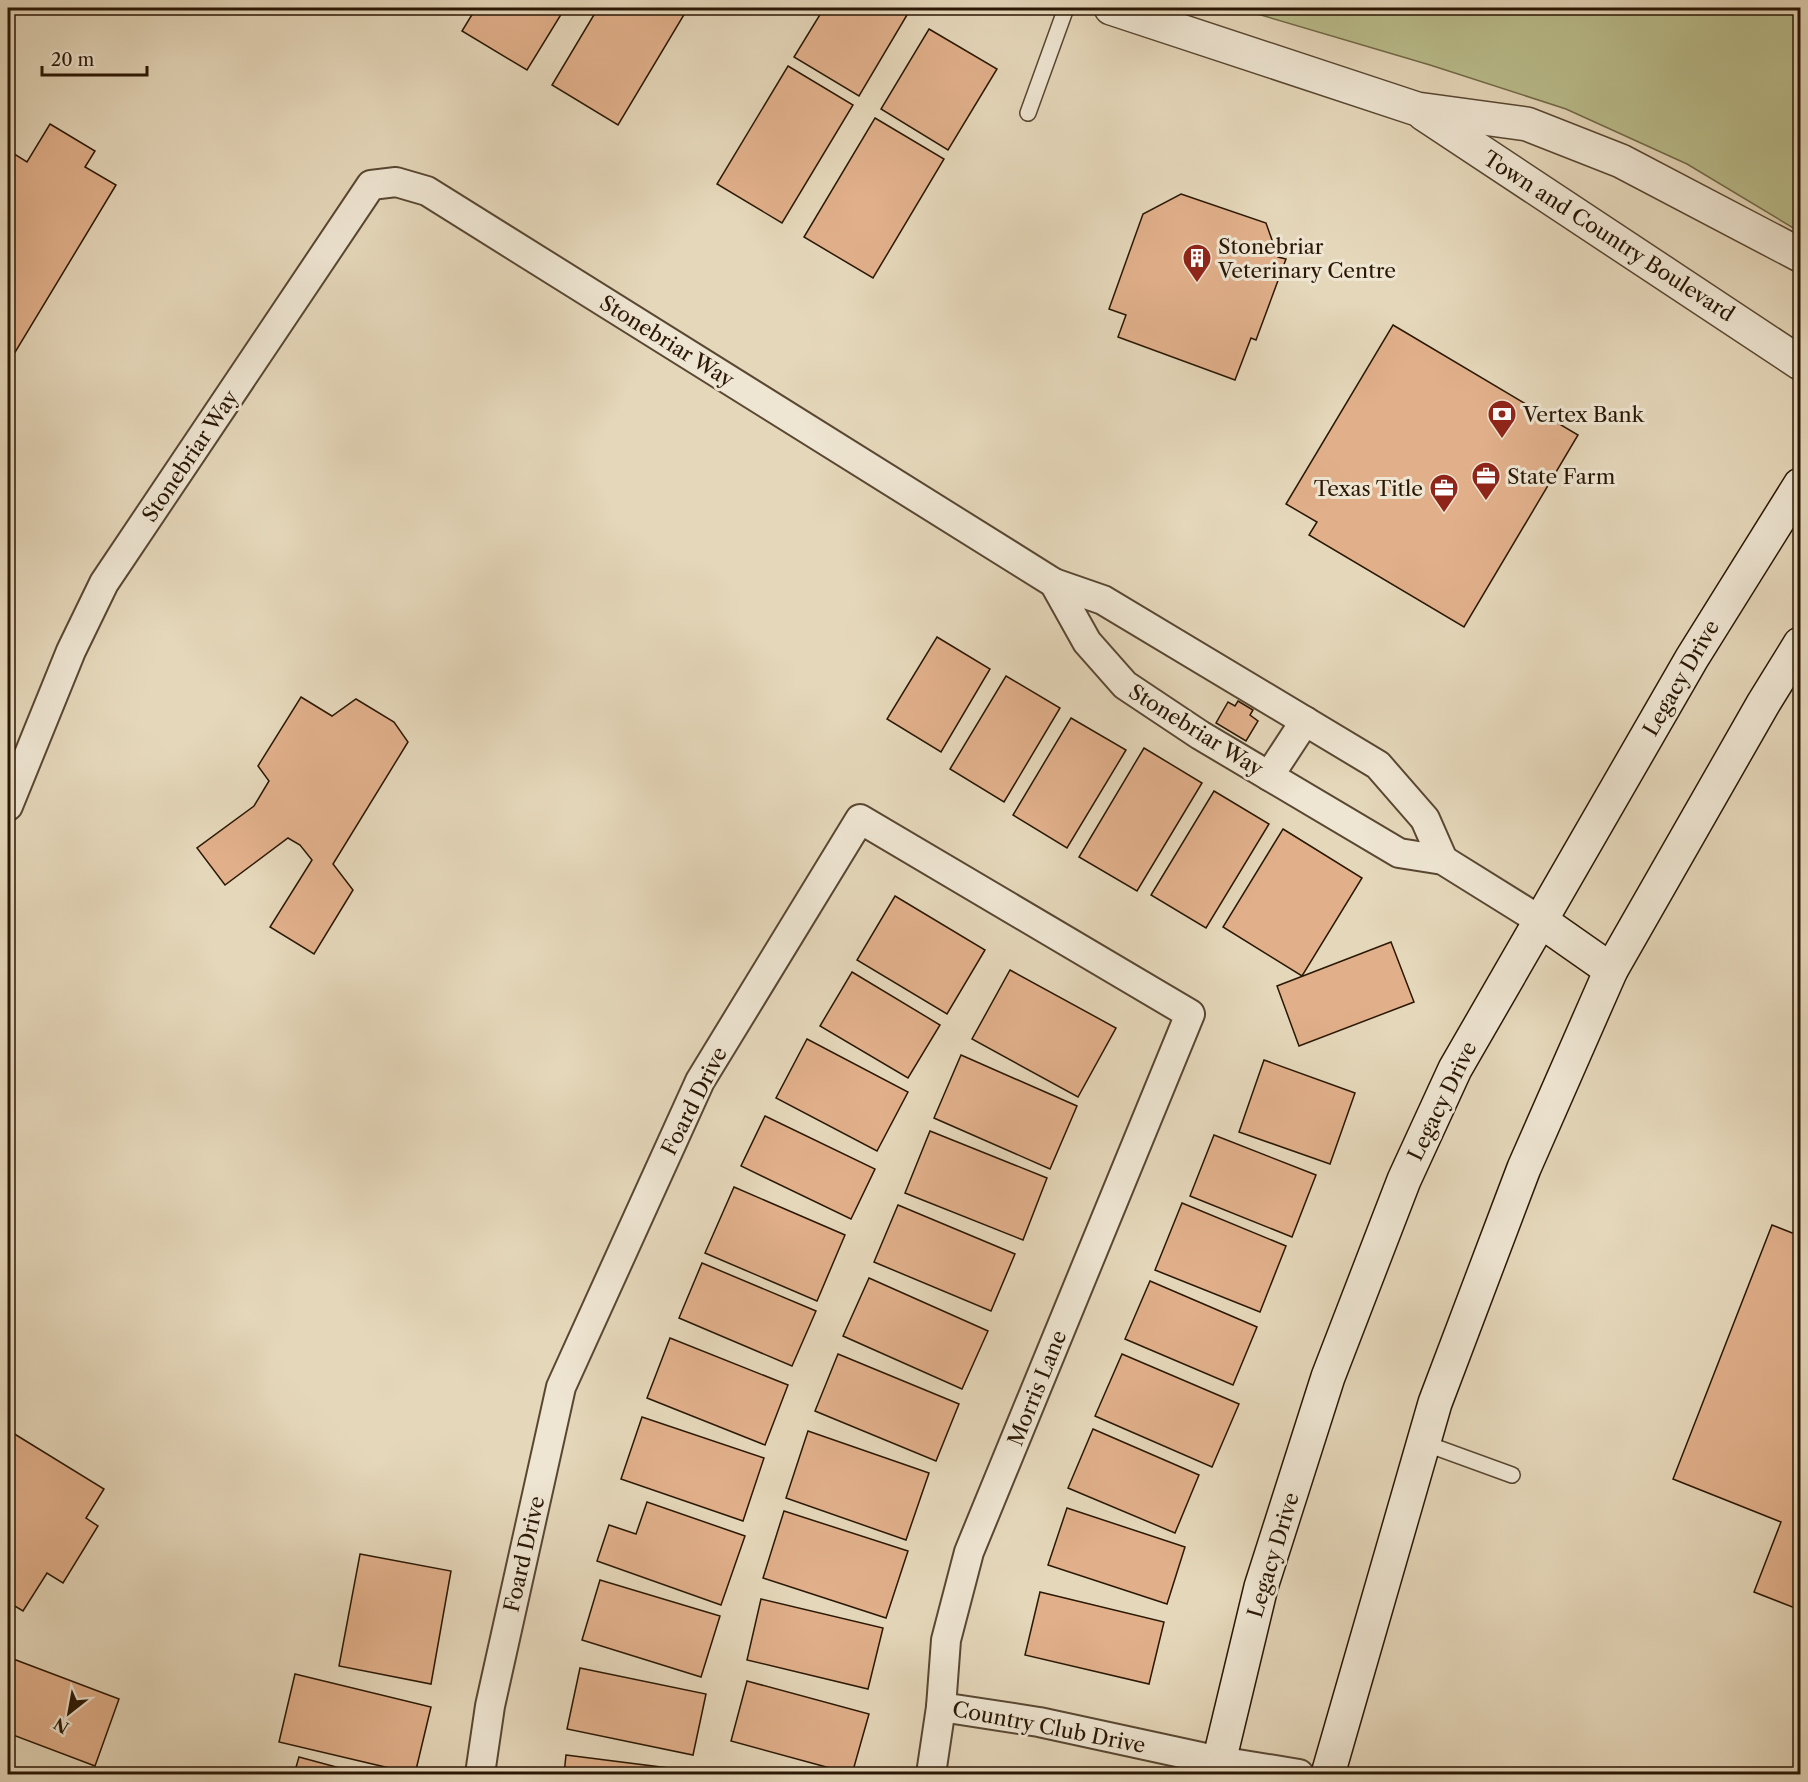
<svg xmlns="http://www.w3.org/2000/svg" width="1808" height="1782" font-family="'Libre Caslon Text',serif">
<rect width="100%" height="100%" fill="#e5d7ba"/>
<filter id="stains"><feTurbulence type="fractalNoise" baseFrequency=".00333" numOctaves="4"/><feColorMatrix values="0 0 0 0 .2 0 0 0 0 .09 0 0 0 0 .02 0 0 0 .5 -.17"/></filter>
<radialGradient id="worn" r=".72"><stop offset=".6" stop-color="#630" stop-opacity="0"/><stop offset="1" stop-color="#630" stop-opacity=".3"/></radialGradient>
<!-- green -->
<polygon fill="#babd8c" stroke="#726a48" stroke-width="1.5" points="1237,8 1800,8 1800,232 1687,164 1566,109 1430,65"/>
<!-- building -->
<g fill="#e1b08b" stroke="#2a1704" stroke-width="1.5">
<polygon points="476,8 565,8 527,70 462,31"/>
<polygon points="598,8 688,8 618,125 552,85"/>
<polygon points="824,8 895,8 907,15 859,96 794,57"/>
<polygon points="929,29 997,69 948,150 881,109"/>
<polygon points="788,66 853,105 782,223 717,184"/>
<polygon points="875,118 944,159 873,278 804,237"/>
<polygon points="50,124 95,151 85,167 116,185 11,359 8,357 8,150 27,162"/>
<polygon points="1181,194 1266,223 1278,257 1286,259 1256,340 1251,338 1235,380 1118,337 1126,315 1109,309 1143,214"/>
<polygon points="1393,325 1578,435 1464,627 1309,535 1317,522 1286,504"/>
<polygon points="937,637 990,669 941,752 887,719"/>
<polygon points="1006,676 1060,708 1004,802 950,769"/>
<polygon points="301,697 332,716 356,699 394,722 408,742 333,864 353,890 314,954 270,927 312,860 300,845 288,838 225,885 197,848 254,806 269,781 258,766"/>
<polygon points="1238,701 1253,710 1250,715 1258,721 1246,741 1216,723 1228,702 1235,706"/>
<polygon points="1071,718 1126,750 1067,848 1013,815"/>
<polygon points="1144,748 1202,783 1137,891 1079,857"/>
<polygon points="1214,791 1269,824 1206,928 1151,895"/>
<polygon points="1283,829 1362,878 1302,976 1223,927"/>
<polygon points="895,896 985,950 947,1014 857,960"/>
<polygon points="1391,942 1414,1002 1299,1046 1277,986"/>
<polygon points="1010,970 1116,1028 1078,1097 972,1039"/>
<polygon points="852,972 940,1025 908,1078 820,1026"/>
<polygon points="807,1039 908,1092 877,1151 776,1098"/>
<polygon points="961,1055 1077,1106 1050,1169 934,1118"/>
<polygon points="1264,1060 1355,1093 1330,1164 1239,1132"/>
<polygon points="765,1116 875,1169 851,1219 741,1166"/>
<polygon points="930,1131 1047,1178 1023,1240 905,1193"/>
<polygon points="1214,1135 1316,1175 1292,1237 1190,1196"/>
<polygon points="734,1187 845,1235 817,1301 705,1253"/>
<polygon points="1182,1203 1286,1246 1260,1312 1155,1270"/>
<polygon points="898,1205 1015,1254 991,1311 874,1262"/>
<polygon points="1772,1225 1800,1236 1800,1610 1754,1592 1781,1522 1673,1479"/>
<polygon points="702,1263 816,1311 792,1366 679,1318"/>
<polygon points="869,1278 988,1331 962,1389 843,1336"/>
<polygon points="1150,1281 1257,1327 1233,1385 1125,1339"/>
<polygon points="670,1338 788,1385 765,1445 647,1398"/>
<polygon points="838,1354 959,1404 936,1461 815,1411"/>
<polygon points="1122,1354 1239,1404 1212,1467 1095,1416"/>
<polygon points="642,1417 764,1458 743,1521 621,1479"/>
<polygon points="1093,1429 1199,1475 1175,1533 1068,1488"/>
<polygon points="8,1430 104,1489 86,1518 98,1526 63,1583 47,1573 23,1611 8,1602"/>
<polygon points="808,1431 929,1473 906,1540 786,1498"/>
<polygon points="647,1502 745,1536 721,1605 597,1561 609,1525 636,1534"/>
<polygon points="1067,1508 1185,1547 1167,1604 1048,1565"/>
<polygon points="784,1511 908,1551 886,1618 763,1578"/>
<polygon points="360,1554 451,1571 431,1684 339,1666"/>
<polygon points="600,1580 720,1616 701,1677 582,1640"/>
<polygon points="1040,1592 1164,1622 1149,1684 1025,1655"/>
<polygon points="761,1599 883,1628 868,1689 747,1660"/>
<polygon points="8,1657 119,1699 95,1766 8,1733 8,1737"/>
<polygon points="580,1668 706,1694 693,1755 567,1729"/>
<polygon points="295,1674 431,1707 415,1774 279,1742"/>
<polygon points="747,1681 869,1714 852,1774 731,1741"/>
<polygon points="566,1755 692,1771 691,1774 564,1774"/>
<polygon points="299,1757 362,1774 294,1774"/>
</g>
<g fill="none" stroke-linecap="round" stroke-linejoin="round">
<!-- service casing -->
<g stroke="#594732" stroke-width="18">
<g id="service">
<polyline points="1028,113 1066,8"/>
<polyline points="1424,1443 1512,1475"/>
</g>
</g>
<!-- minor casing -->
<g stroke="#594732" stroke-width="32">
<g id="minor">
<polyline points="1054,583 1103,600 1378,765 1425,819 1443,860"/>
<polyline points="1269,776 1305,721"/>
<polyline points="8,806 71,651 104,583 371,185 396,182 427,191 1054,583 1087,642 1125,685 1200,735 1399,853 1443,860 1541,921"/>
<polyline points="941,1707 1039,1722 1219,1761 1299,1774"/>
<polyline points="480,1774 490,1706 561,1387 700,1081 860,819 1190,1014 969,1552 946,1640 941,1707 931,1774"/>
</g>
</g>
<!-- tertiary casing -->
<g stroke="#594732" stroke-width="36">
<g id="tertiary">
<polyline points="1111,8 1417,109 1527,124 1621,161 1800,255"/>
<polyline points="1424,114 1800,363"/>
</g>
</g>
<!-- secondary casing -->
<g stroke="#2a1704" stroke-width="36">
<g id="secondary">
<polyline points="1541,921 1611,970"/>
<polyline points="1216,1774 1261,1587 1328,1377 1404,1180 1455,1069 1692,658 1800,485"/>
<polyline points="1328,1774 1435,1403 1524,1168 1611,970 1763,704 1800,644"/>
</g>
</g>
<!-- service -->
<use href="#service" stroke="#eee5d2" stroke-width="15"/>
<!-- minor -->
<use href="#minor" stroke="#eee5d2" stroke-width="28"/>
<!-- tertiary -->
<use href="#tertiary" stroke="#eee5d2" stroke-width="33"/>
<!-- secondary -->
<use href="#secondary" stroke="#eee5d2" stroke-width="33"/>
</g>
<!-- icons -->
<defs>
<g id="building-pin" transform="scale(1.5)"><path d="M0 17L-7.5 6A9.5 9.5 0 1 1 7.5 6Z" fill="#8f2418" stroke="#eee5d2"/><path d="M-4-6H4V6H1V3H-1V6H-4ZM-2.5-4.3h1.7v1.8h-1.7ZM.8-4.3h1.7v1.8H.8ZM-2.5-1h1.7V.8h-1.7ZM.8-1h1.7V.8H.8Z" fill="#fff"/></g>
<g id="bank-pin" transform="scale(1.5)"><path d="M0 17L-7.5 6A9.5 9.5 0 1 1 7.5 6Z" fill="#8f2418" stroke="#eee5d2"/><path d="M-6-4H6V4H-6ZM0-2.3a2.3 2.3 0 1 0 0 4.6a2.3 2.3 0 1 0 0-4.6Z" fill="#fff"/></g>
<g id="office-pin" transform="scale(1.5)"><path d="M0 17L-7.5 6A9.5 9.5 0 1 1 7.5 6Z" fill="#8f2418" stroke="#eee5d2"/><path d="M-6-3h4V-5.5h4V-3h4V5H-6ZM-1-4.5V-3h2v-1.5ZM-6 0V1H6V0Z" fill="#fff"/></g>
</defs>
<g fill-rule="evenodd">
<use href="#building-pin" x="1197" y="258"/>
<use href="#bank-pin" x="1502" y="414"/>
<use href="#office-pin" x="1486" y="476"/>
<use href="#office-pin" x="1444" y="488"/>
</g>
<g text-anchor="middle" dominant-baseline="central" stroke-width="6" stroke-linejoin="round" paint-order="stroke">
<!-- street labels -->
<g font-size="21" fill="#2a1704" stroke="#eee5d2">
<text transform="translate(1609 236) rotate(33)">Town and Country Boulevard</text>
<text transform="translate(667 341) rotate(32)">Stonebriar Way</text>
<text transform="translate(190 456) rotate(-56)">Stonebriar Way</text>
<text transform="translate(1681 678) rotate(-60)">Legacy Drive</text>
<text transform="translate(1196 730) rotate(32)">Stonebriar Way</text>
<text transform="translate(694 1101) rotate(-63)">Foard Drive</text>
<text transform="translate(1442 1101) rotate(-64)">Legacy Drive</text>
<text transform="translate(1037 1388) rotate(-68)">Morris Lane</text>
<text transform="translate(524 1554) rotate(-77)">Foard Drive</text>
<text transform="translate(1273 1555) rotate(-73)">Legacy Drive</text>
<text transform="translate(1049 1727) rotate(11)">Country Club Drive</text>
</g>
<!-- poi labels -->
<g font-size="21" fill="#2a1704" stroke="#eee5d2" text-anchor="start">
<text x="1218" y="246">Stonebriar<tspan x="1218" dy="24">Veterinary Centre</tspan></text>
<text x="1523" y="414">Vertex Bank</text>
<text x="1507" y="476">State Farm</text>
<text x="1423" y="488" text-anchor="end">Texas Title</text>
</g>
</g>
<!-- margin -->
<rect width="1808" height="1782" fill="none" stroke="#e5d7ba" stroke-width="30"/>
<rect x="9" y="9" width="1790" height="1764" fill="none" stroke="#2a1704" stroke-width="3"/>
<rect x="15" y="15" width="1778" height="1752" fill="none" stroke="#2a1704" stroke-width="1.5"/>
<!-- north arrow -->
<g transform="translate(69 1713) rotate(211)" stroke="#eee5d2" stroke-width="4.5" paint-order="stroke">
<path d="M0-4.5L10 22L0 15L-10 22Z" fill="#2a1704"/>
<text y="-9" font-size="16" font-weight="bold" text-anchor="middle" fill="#2a1704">N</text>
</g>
<!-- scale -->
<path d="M42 66v9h105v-9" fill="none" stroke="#2a1704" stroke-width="3"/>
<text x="51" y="66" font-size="18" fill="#2a1704" stroke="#eee5d2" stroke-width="4.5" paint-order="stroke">20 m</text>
<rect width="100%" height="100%" filter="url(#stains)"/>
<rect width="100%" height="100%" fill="url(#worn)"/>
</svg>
